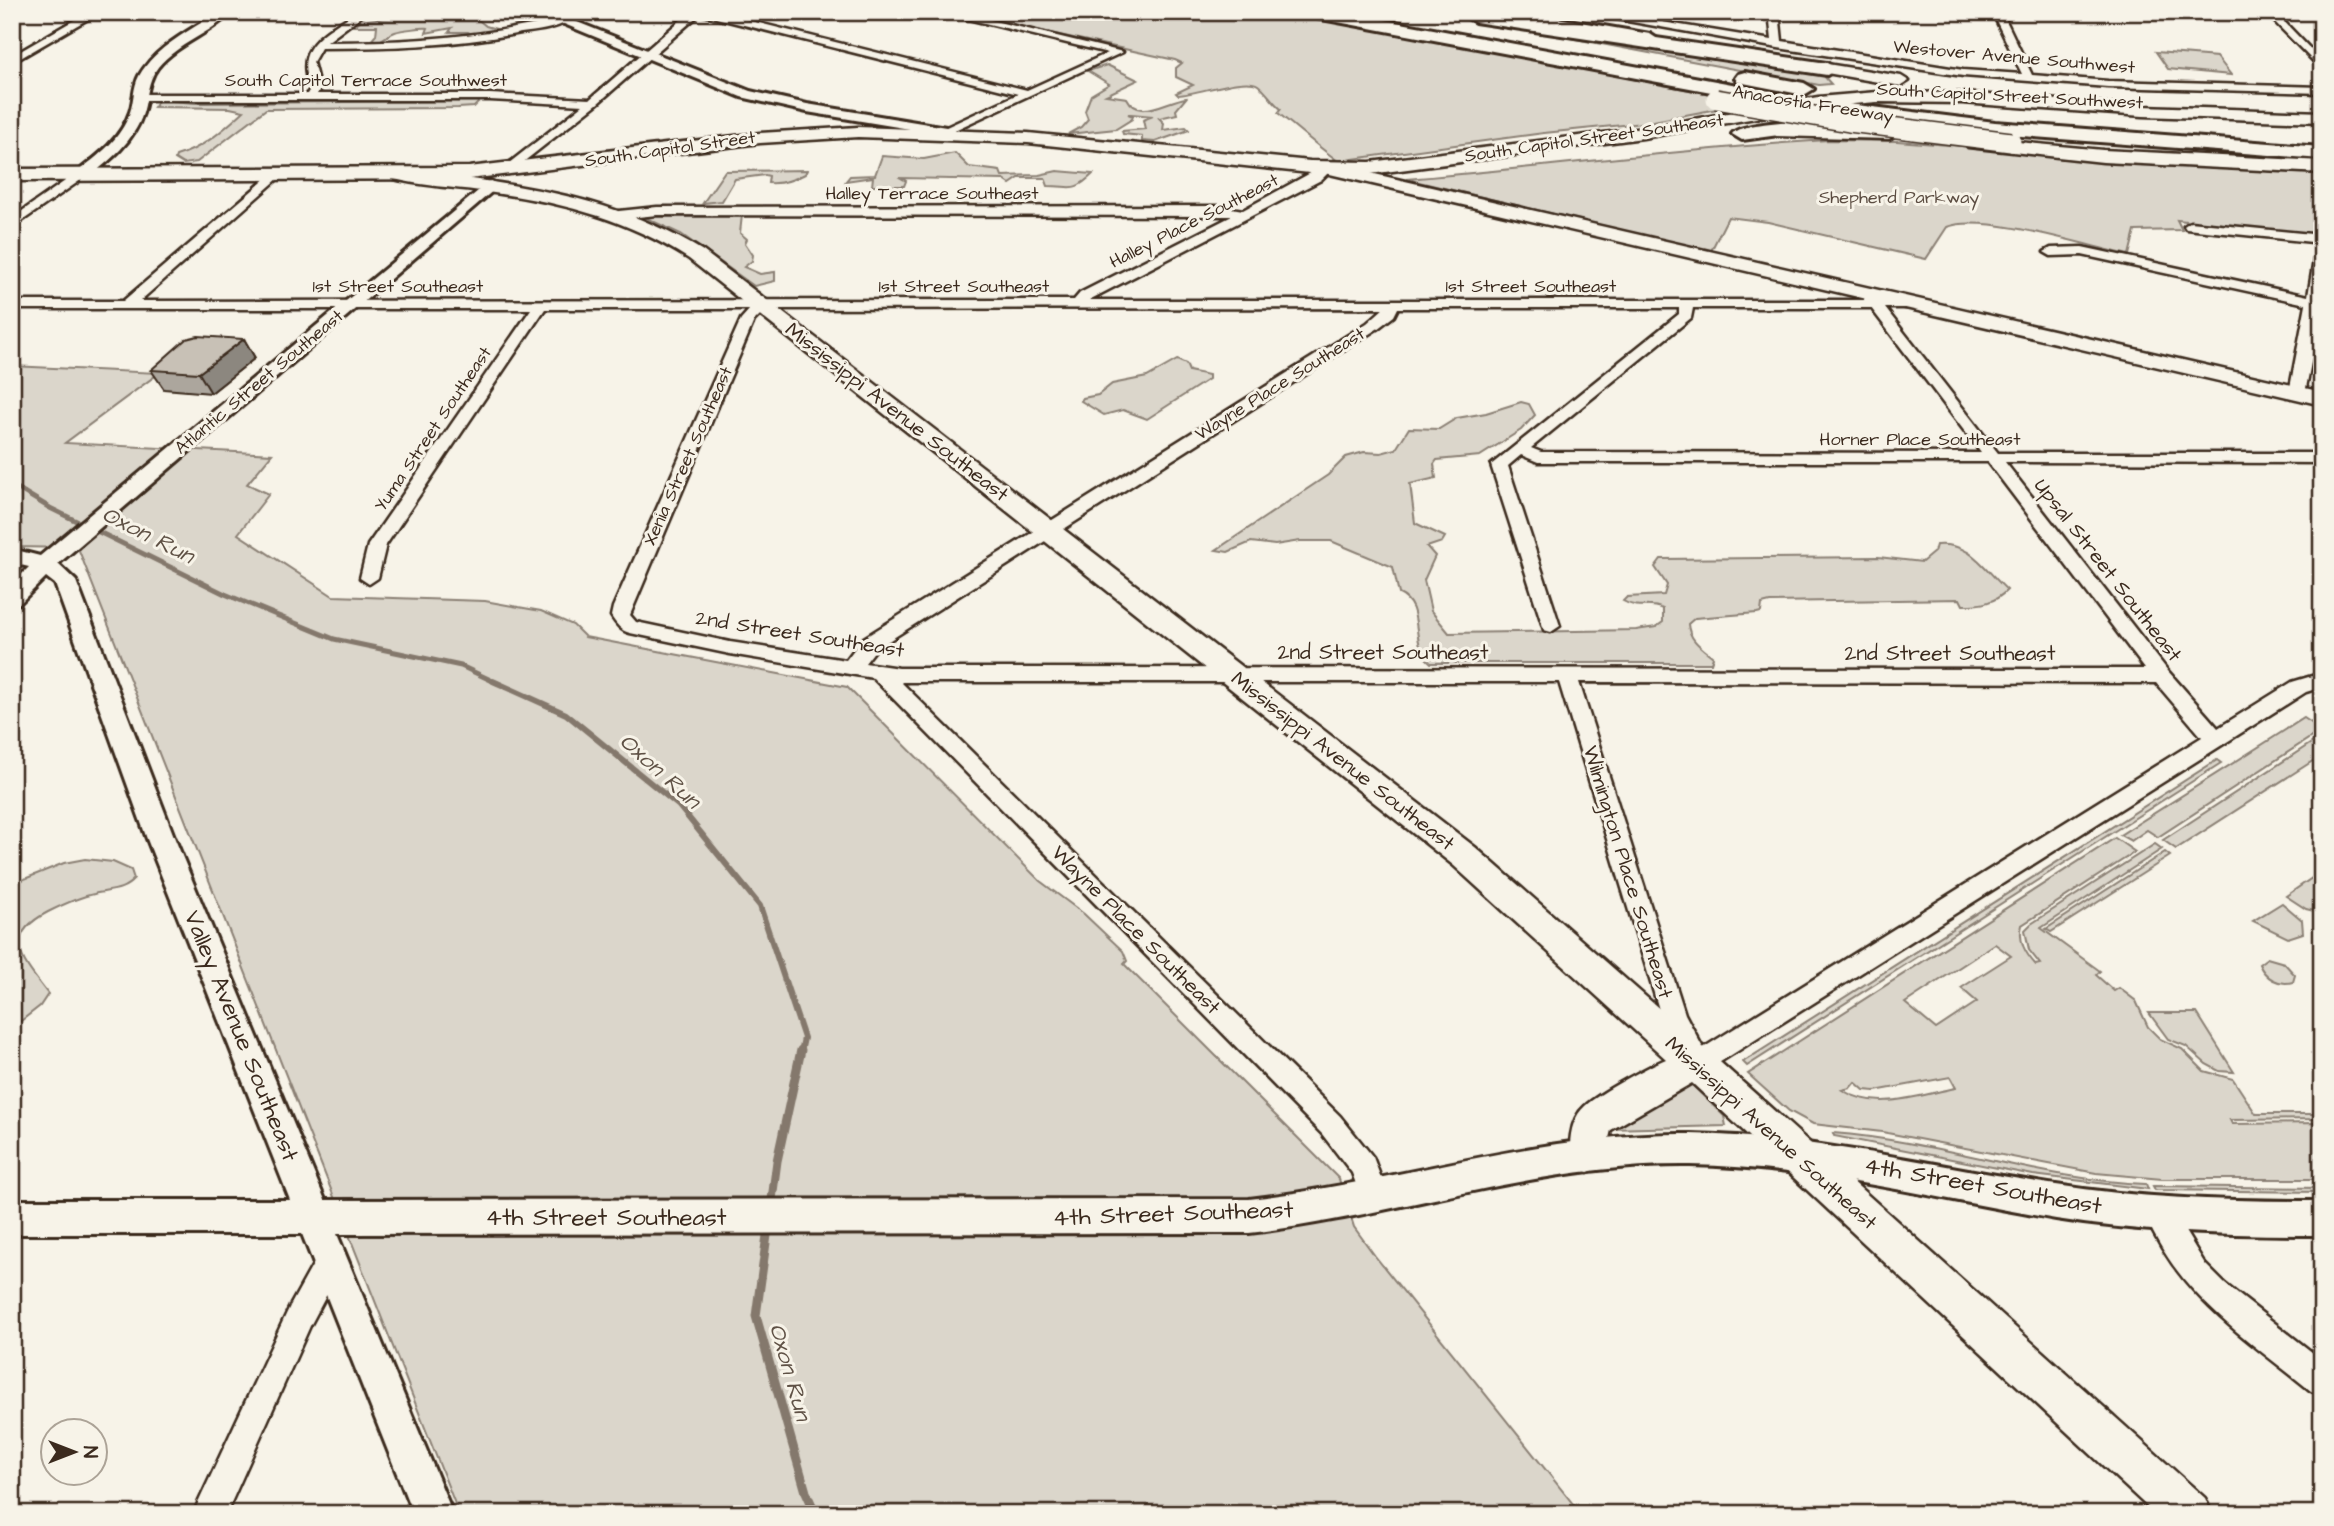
<svg xmlns="http://www.w3.org/2000/svg" width="2334" height="1526" font-family="'Architects Daughter',sans-serif">
<rect width="100%" height="100%" fill="#f7f3e8"/>
<filter id="ink" filterUnits="userSpaceOnUse"><feTurbulence type="fractalNoise" baseFrequency=".0143" numOctaves="2"/><feDisplacementMap in="SourceGraphic" scale="14" xChannelSelector="R" yChannelSelector="G"/><feConvolveMatrix kernelMatrix="1 2 1 2 8 2 1 2 1" color-interpolation-filters="sRGB"/></filter>
<g filter="url(#ink)">
<!-- green -->
<g fill="#dbd6cb" stroke="#8b8074" stroke-width="2" fill-rule="evenodd">
<path d="M447 12H465L457 16 475 17 486 26 503 31 475 36 468 32H449L452 28 426 33 428 28C424 27 400 30 395 32 384 36 382 43 369 43L376 35 377 26H353L360 21 423 13 426 17Z"/>
<path d="M953 12H1289L1741 100 1733 106 1643 123 1544 133 1338 161C1316 145 1298 129 1278 113L1281 109C1272 102 1267 92 1258 85 1245 76 1198 94 1178 95L1176 93 1193 85 1176 77V68L1182 63 1175 60Z"/>
<polygon points="1517,28 1801,69 1824,76 1831,84 1819,85"/>
<polygon points="2156,52 2217,57 2231,75 2168,69"/>
<path d="M1107 65 1138 80 1106 95 1127 98C1139 122 1167 100 1186 98L1176 110 1177 114 1159 118 1164 123 1163 130 1186 127 1189 130 1155 142 1142 141V136L1123 134 1122 131 1145 129 1143 120 1153 116 1131 114H1128L1133 116 1132 119 1116 129 1068 134 1081 127 1088 119 1085 111 1091 95 1109 84 1088 71Z"/>
<path d="M159 100 195 103 480 101 474 107 458 108 266 109 197 162 183 164 175 159 176 156C204 148 223 130 244 111L230 108 154 107Z"/>
<path d="M1829 140 1897 141 2322 174V236L2177 220 2182 230 2135 231 2129 255C2087 246 1985 213 1947 227L1926 259 1768 222 1728 217 1711 251 1406 179C1547 167 1688 148 1829 140Z"/>
<path d="M955 153 969 167 1000 171 1002 176 1039 175 1057 171 1093 174C1073 193 1073 186 1048 186L1045 178H1019L1010 184 1004 180 901 178 906 181 904 186H872L873 177 846 181 850 176 875 175 882 156 924 159Z"/>
<path d="M807 170 805 174C794 180 781 184 768 183L769 176 765 175 735 179 722 201 703 203 725 171Z"/>
<polygon points="656,215 742,215 740,233 747,239 745,243 753,255 752,261 744,267 760,274 775,272 775,281 754,286 681,234 646,218"/>
<polygon points="1177,360 1186,364 1189,371 1209,375 1209,379 1147,419 1123,410 1104,415 1081,401 1083,398 1098,395 1112,384 1147,377"/>
<polygon points="12,366 159,373 65,443 272,454 247,484 269,494 238,534 333,596 485,601 541,611 573,625 585,637 847,687 1040,881 1084,914 1123,951 1127,961 1124,964 1339,1179 1354,1227 1375,1256 1581,1514 459,1514 78,548 12,547"/>
<path d="M1521 402 1529 404 1535 415 1521 430 1480 456 1437 460 1434 464 1436 478 1410 484 1415 523 1445 537 1442 542 1427 547 1435 556 1424 580 1431 611 1449 633 1636 630 1656 627 1663 622V609C1651 602 1638 610 1623 601L1627 597 1664 595 1667 585 1655 567 1661 559 1878 557 1922 562 1934 552 1936 545C1971 541 1985 570 2007 590 1995 603 1981 605 1963 605L1960 599 1770 602 1762 604 1761 612 1757 613 1695 618 1688 624C1689 640 1702 648 1713 657L1711 663H1431C1408 645 1426 606 1399 594L1393 567 1331 541H1300L1275 545 1251 542 1228 552 1216 550 1328 475 1346 457 1364 452 1381 453 1396 449 1409 428 1439 429 1457 418 1486 413Z"/>
<polygon points="2304,718 2322,730 2158,837 2147,830 2131,841 2120,835"/>
<polygon points="2322,736 2322,755 2176,849 2163,840"/>
<polygon points="2217,760 2221,763 1747,1066 1743,1062"/>
<path d="M2115 838 2135 852 2022 925C2018 941 2025 953 2036 965L2040 964 2029 950 2025 930 2031 924 2155 844 2162 849 2041 928 2100 971 2096 975 2114 991 2119 988 2136 1001 2148 1027 2160 1039 2182 1049 2204 1071 2233 1079 2256 1114H2322V1119L2230 1120 2232 1124 2322 1123V1179H2162L2096 1173 1882 1132 1813 1124 1789 1111 1748 1074ZM1995 944 2011 956 1961 988 1977 1002 1936 1029 1905 1003ZM1950 1077 1956 1088C1918 1095 1877 1112 1842 1090L1850 1088 1855 1082 1864 1090 1875 1091Z"/>
<polygon points="2165,852 2170,856 2051,932 2046,929"/>
<path d="M85 859 113 862 131 870 134 879C123 892 108 890 94 894 78 897 62 905 48 912 0 937 22 960 48 994L40 1006 12 1028V884L64 863Z"/>
<polygon points="2322,871 2322,913 2306,909 2286,896"/>
<polygon points="2282,903 2302,920 2303,933 2288,938 2253,921"/>
<path d="M2267 958 2284 963 2295 975 2293 982C2279 986 2265 978 2259 964Z"/>
<polygon points="2149,1013 2197,1013 2234,1072 2219,1071 2206,1064 2186,1046 2168,1039"/>
<polygon points="1689,1082 1724,1116 1726,1126 1608,1129"/>
<path d="M1833 1133C1939 1141 2044 1181 2146 1184L2148 1189 2033 1175 1834 1136Z"/>
<polygon points="2153,1186 2322,1188 2322,1192 2155,1190"/>
</g>
<g fill="none" stroke-linecap="round" stroke-linejoin="round">
<!-- stream-far2 -->
<polyline stroke="#84786c" stroke-width="5" points="12,485 50,508 225,594 334,639 461,666 497,683"/>
<!-- stream-far1 -->
<polyline stroke="#84786c" stroke-width="6" points="493,681 566,714 679,806 760,906 804,1038 801,1052"/>
<!-- stream -->
<g stroke="#84786c" stroke-width="9">
<polyline points="771,1207 777,1161 801,1050"/>
<polyline points="768,1228 756,1316 806,1492 816,1514"/>
</g>
<!-- minor casing -->
<g stroke="#3b2a1e" stroke-width="5">
<g id="minor">
<polygon points="88,12 100,12 12,63 12,56"/>
<path d="M356 12H367L327 42C407 42 485 37 563 18L568 21C556 29 536 31 521 33 455 46 388 48 321 48L313 62 320 89 317 94H490L590 99 690 12H715L1027 90 1108 53 939 12H957L1123 52 946 134 942 133V129L1018 94 700 14 597 104 508 174 502 170 504 167 583 105 490 100H139L134 97 139 94H307L310 89C293 45 324 34 356 12Z"/>
<polygon points="1577,12 1601,12 1772,40 1769,12 1779,12 1782,41 1963,70 2022,74 1992,12 2002,12 2032,75 2108,81 2322,87 2322,93 2108,87 1963,76 1778,48"/>
<polygon points="2265,12 2275,12 2322,61 2322,70"/>
<path d="M1327 164 1333 168 1321 180 1089 300H1864L1865 295 1870 294 1879 300 1922 301V307L1917 308H1885L1998 453H2322V463L2005 462 2168 671 2218 728 2292 682 2322 673V687L2306 692 1698 1076 1689 1073 1661 1016 1559 682H901L1340 1116 1373 1157 1388 1197 1384 1206 1374 1210 1364 1206 1352 1173 1322 1134 873 678 730 654 630 633C621 631 616 624 611 616L613 607 741 319 750 309H545L386 545 378 578 369 584 360 578 368 545 531 309H12V301H123L275 171 281 175 279 178 140 301 1074 300 1080 293 1232 216 657 215 619 219 613 215 619 211 657 207 1220 206 1243 210ZM1384 308 1367 323 862 639 846 660 730 642 636 622 630 615 754 321 766 309ZM1398 308H1679V314L1491 465 1544 630 1551 632 1560 626 1508 466 1521 455 1538 462H1988L2145 669 899 668 865 663 876 649 1377 329 1394 316ZM1693 308H1871L1981 453 1541 452 1531 448 1691 318ZM1579 682 2156 683 2202 737 1703 1048 1685 1014Z"/>
<polygon points="78,172 88,175 12,228 12,218"/>
<polygon points="2190,222 2322,235 2322,243 2186,229 2184,226"/>
<polygon points="2082,247 2308,296 2315,254 2322,250 2322,307 2305,393 2297,398 2289,393 2306,304 2082,255 2051,256 2044,252 2051,248"/>
<path d="M2159 1201 2169 1205 2205 1264 2225 1284 2322 1360V1395L2311 1391C2245 1337 2180 1297 2145 1215L2149 1205Z"/>
<polygon points="330,1248 340,1252 344,1262 310,1326 226,1514 193,1514 290,1306 320,1252"/>
</g>
</g>
<!-- tertiary casing -->
<g stroke="#3b2a1e" stroke-width="6">
<g id="tertiary">
<path d="M218 12H232C210 34 178 43 158 67 147 81 148 97 143 113 134 141 110 161 87 178H77V172C98 156 121 139 130 112 134 101 133 87 139 76 156 46 190 31 218 12Z"/>
<polygon points="535,12 552,12 750,91 807,104 946,127 953,131 946,135 807,112 741,97"/>
<polygon points="1494,12 1522,12 1650,34 1656,38 1650,42"/>
<path d="M490 181 495 183V189L58 564 76 581 175 839 325 1200 1249 1199C1397 1183 1539 1132 1690 1134 1814 1136 1933 1166 2056 1185 2144 1199 2233 1201 2322 1201V1235C2233 1235 2143 1233 2056 1219 1933 1198 1814 1167 1690 1165 1539 1163 1397 1216 1249 1233L337 1234 453 1514H413L302 1234H12V1200H290L147 839 55 584 46 577 20 603 12 605V584L29 567 12 563V549L40 556Z"/>
</g>
</g>
<!-- secondary casing -->
<g stroke="#3b2a1e" stroke-width="5">
<g id="secondary">
<polygon points="1327,163 2322,392 2322,405 1321,172 1319,168 1321,164"/>
<path d="M400 170C509 184 607 192 703 251L1475 847 1711 1054 2205 1498 2212 1514H2155L1692 1083 1611 1130 1602 1167 1588 1172 1574 1167C1567 1149 1569 1120 1585 1106 1599 1093 1649 1066 1666 1059L1453 865 689 259C624 217 556 201 480 191 452 187 422 186 394 179L392 175Z"/>
</g>
</g>
<!-- primary casing -->
<g stroke="#3b2a1e" stroke-width="5">
<g id="primary">
<polygon points="1827,64 1901,76 1909,81 1901,86 1821,72 1819,69"/>
<polygon points="1877,92 1962,93 2143,106 2322,112 2322,122 2143,116 1962,103 1877,102 1818,107 1643,138 1370,174 1310,173 1028,143 858,137 760,143 469,179 12,181 12,169 469,167 760,133 858,127 1028,133 1310,161 1370,162 1643,128 1818,97"/>
<polygon points="1782,127 1889,129 1898,134 1889,139 1776,136 1773,132"/>
<polygon points="1974,138 2103,150 2322,161 2322,173 2103,162 1968,147 1965,143 1968,139"/>
</g>
</g>
<!-- motorway casing -->
<g stroke="#3b2a1e" stroke-width="6">
<g id="motorway">
<polygon points="1303,12 1341,12 1770,91 1780,97 1770,103 1311,17"/>
<polygon points="1478,12 1827,63 1836,69 1827,75 1475,22 1466,17 1469,13"/>
<polygon points="1745,72 1804,83 1814,89 1804,95 1738,82 1735,78 1738,74"/>
<polygon points="1824,101 1995,122 2322,147 2322,159 1995,134 1817,111 1814,107"/>
<path d="M1858 118 1865 120 1868 124 1865 128 1800 132 1742 140 1732 134C1742 120 1837 119 1858 118Z"/>
</g>
</g>
<!-- minor -->
<use href="#minor" fill="#f7f3e8" fill-rule="evenodd"/>
<!-- tertiary -->
<use href="#tertiary" fill="#f7f3e8" fill-rule="evenodd"/>
<!-- secondary -->
<use href="#secondary" fill="#f7f3e8" fill-rule="evenodd"/>
<!-- primary -->
<use href="#primary" fill="#f7f3e8" fill-rule="evenodd"/>
<!-- motorway -->
<use href="#motorway" fill="#f7f3e8" fill-rule="evenodd"/>
<!-- motorway-bridge casing -->
<g stroke="#3b2a1e" stroke-width="22" stroke-linecap="butt">
<polyline id="motorway-bridge" points="1716,99 1849,122 2011,142"/>
</g>
<!-- motorway-bridge -->
<use href="#motorway-bridge" stroke="#f7f3e8" stroke-width="19"/>
</g>
<!-- wall -->
<polygon fill="#aca69d" stroke="#3b2a1e" stroke-width="2" points="244,339 255,358 211,393 164,389 151,370"/>
<!-- shaded-wall -->
<polygon fill="#8c877f" stroke="#3b2a1e" stroke-width="2" points="244,339 255,358 211,393 199,373"/>
<!-- building -->
<polygon fill="#c8c1b6" stroke="#3b2a1e" stroke-width="2" points="198,336 244,339 199,373 151,370 186,339"/>
</g>
<g text-anchor="middle" dominant-baseline="central" stroke-width="6" stroke-linejoin="round" paint-order="stroke">
<!-- far-street labels -->
<g font-size="18" fill="#3b2a1e" stroke="#f7f3e8">
<text transform="translate(2014 57) rotate(5)">Westover Avenue Southwest</text>
<text x="366" y="80">South Capitol Terrace Southwest</text>
<text transform="translate(2010 96) rotate(3)">South Capitol Street Southwest</text>
<text transform="translate(1813 104) rotate(9)">Anacostia Freeway</text>
<text transform="translate(1594 138) rotate(-8)">South Capitol Street Southeast</text>
<text transform="translate(670 149) rotate(-8)">South Capitol Street</text>
<text x="932" y="193">Halley Terrace Southeast</text>
<text transform="translate(1194 221) rotate(-27)">Halley Place Southeast</text>
<text x="398" y="286">1st Street Southeast</text>
<text x="964" y="286">1st Street Southeast</text>
<text x="1531" y="286">1st Street Southeast</text>
<text transform="translate(259 382) rotate(-40)">Atlantic Street Southeast</text>
<text transform="translate(1280 384) rotate(-32)">Wayne Place Southeast</text>
<text transform="translate(433 429) rotate(-56)">Yuma Street Southeast</text>
<text x="1920" y="439">Horner Place Southeast</text>
<text transform="translate(688 456) rotate(-66)">Xenia Street Southeast</text>
</g>
<!-- far-park labels -->
<g font-size="18" fill="#5b4c41" stroke="#f7f3e8">
<text x="1899" y="197">Shepherd Parkway</text>
</g>
<!-- street labels -->
<g font-size="21" fill="#3b2a1e" stroke="#f7f3e8">
<text transform="translate(897 412) rotate(38)">Mississippi Avenue Southeast</text>
<text transform="translate(2108 570) rotate(52)">Upsal Street Southeast</text>
<text transform="translate(800 634) rotate(9)">2nd Street Southeast</text>
<text x="1383" y="652">2nd Street Southeast</text>
<text x="1950" y="653">2nd Street Southeast</text>
<text transform="translate(1343 761) rotate(38)">Mississippi Avenue Southeast</text>
<text transform="translate(1628 872) rotate(73)">Wilmington Place Southeast</text>
<text transform="translate(1136 930) rotate(45)">Wayne Place Southeast</text>
<text transform="translate(1771 1133) rotate(42)">Mississippi Avenue Southeast</text>
</g>
<!-- water labels -->
<g font-size="23" font-style="italic" fill="#5f5145" stroke="#f7f3e8">
<text transform="translate(148 535) rotate(27)">Oxon Run</text>
<text transform="translate(660 771) rotate(42)">Oxon Run</text>
<text transform="translate(790 1372) rotate(74)">Oxon Run</text>
</g>
<!-- near-street labels -->
<g font-size="24" fill="#3b2a1e" stroke="#f7f3e8">
<text transform="translate(241 1036) rotate(68)">Valley Avenue Southeast</text>
<text transform="translate(1983 1186) rotate(10)">4th Street Southeast</text>
<text transform="translate(1173 1214) rotate(-2)">4th Street Southeast</text>
<text x="606" y="1218">4th Street Southeast</text>
</g>
</g>
<!-- margin -->
<rect width="2334" height="1526" fill="none" stroke="#f7f3e8" stroke-width="42"/>
<rect x="21" y="21" width="2292" height="1484" fill="none" stroke="#3b2a1e" stroke-width="2.5" filter="url(#ink)"/>
<!-- north arrow -->
<g transform="translate(74 1452) rotate(90)"><circle r="33" fill="#f7f3e8" stroke="#aca397" stroke-width="2"/>
<path d="M0-5L12 26L0 18L-12 26Z" fill="#3b2a1e"/>
<text y="-10" font-size="19" font-weight="bold" text-anchor="middle" fill="#3b2a1e">N</text>
</g>
</svg>
